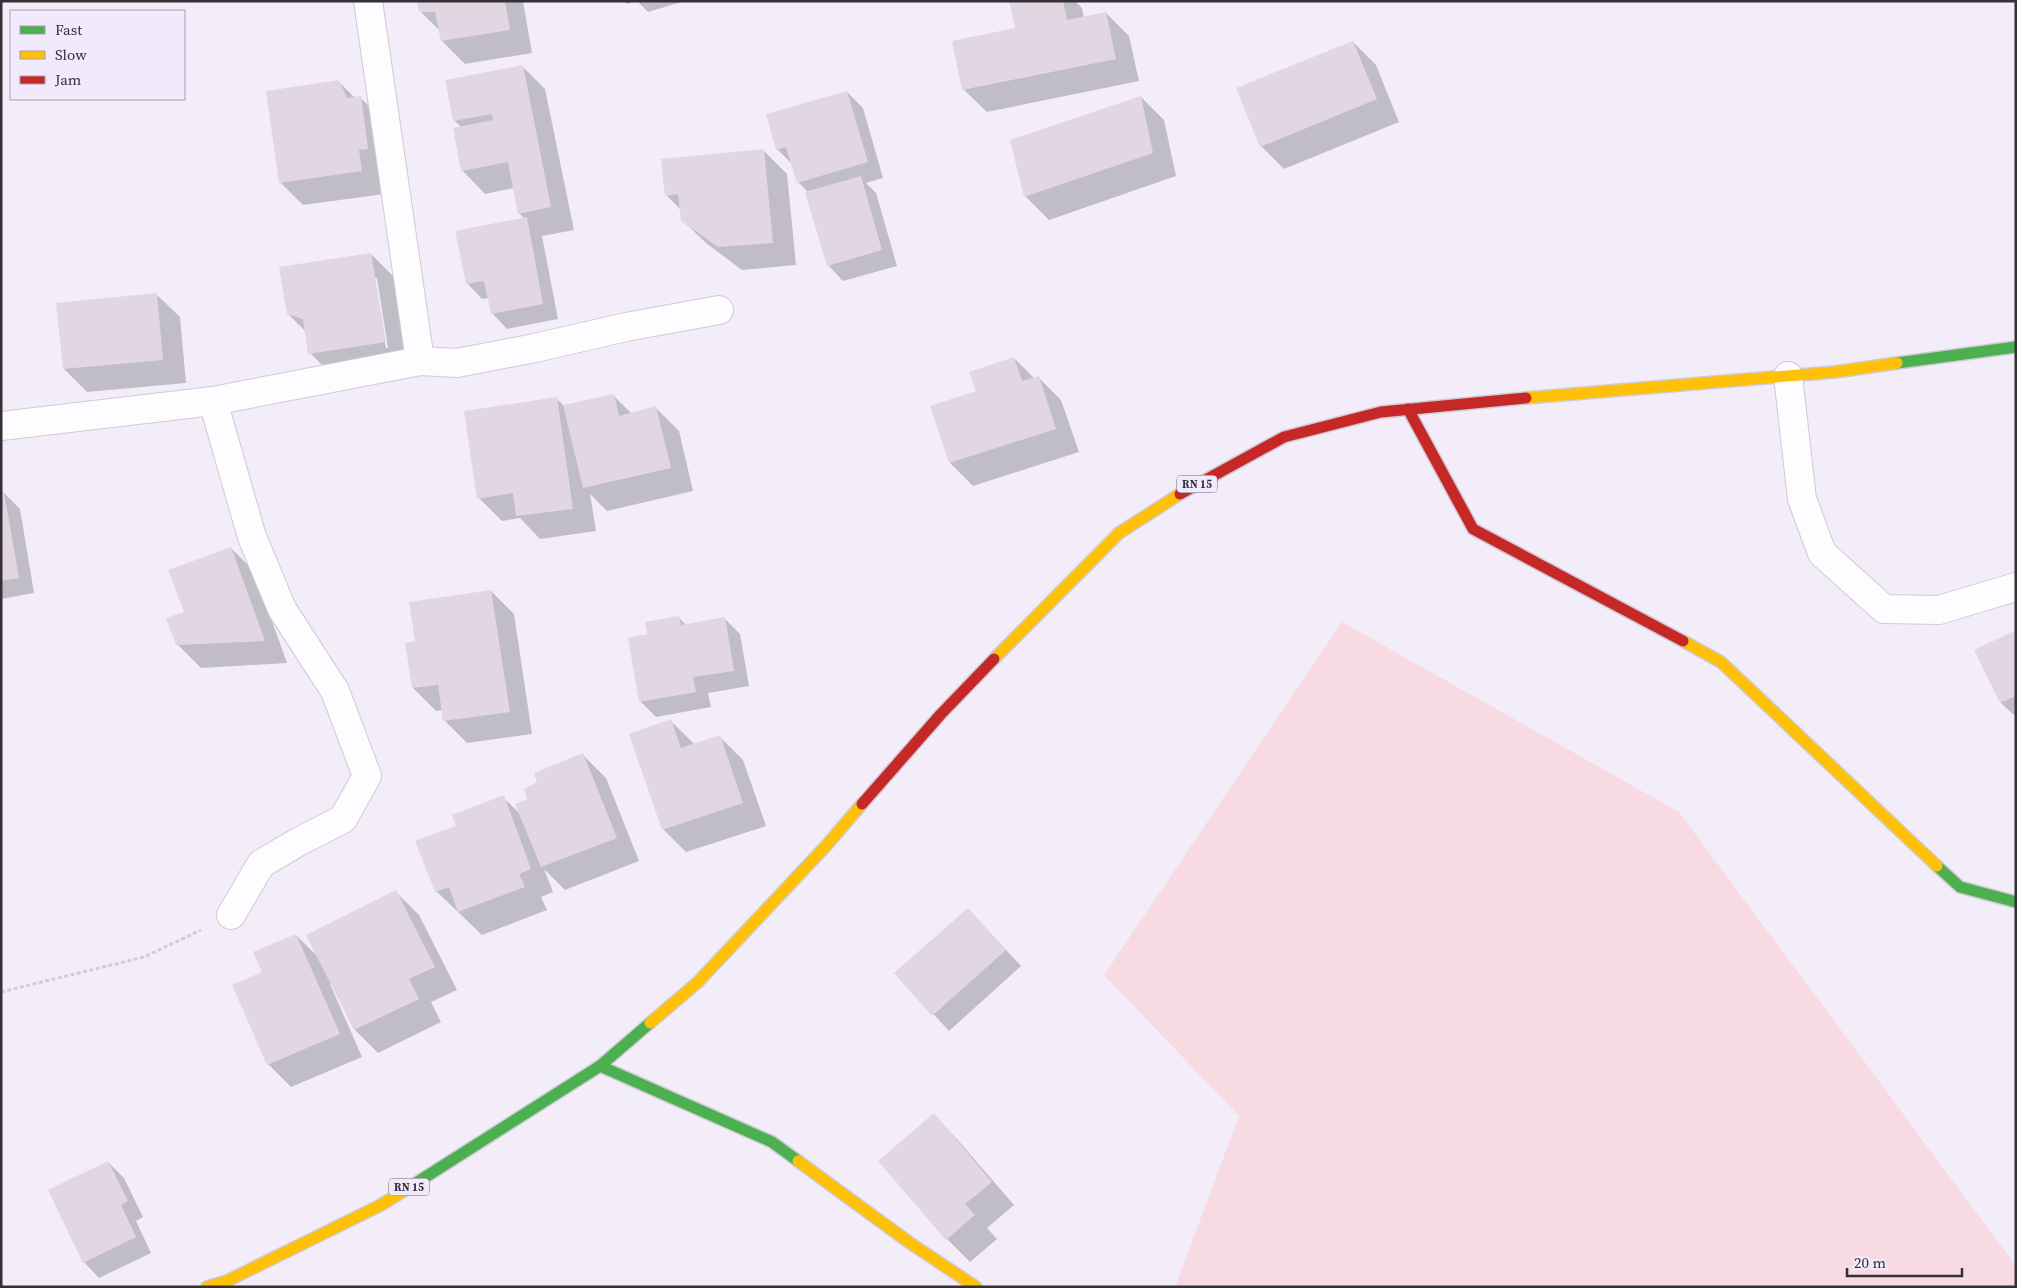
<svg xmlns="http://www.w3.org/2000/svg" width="2017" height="1288" font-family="'Source Serif 4',serif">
<rect width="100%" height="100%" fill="#f2edf8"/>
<!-- green -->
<polygon fill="#f8dae3" points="1342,622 1679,812 2016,1266 2016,1287 1175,1287 1239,1116 1104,975"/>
<!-- shadow -->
<g fill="#0003" fill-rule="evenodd">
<polygon points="418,1 523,1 532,53 465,64 442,41 440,31 420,11"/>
<polygon points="624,1 637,1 627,4"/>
<polygon points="637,1 685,1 648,12"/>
<polygon points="1010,1 1075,1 1082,8 1084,18 1106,13 1129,36 1139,81 987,112 963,89 1016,29"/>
<polygon points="1353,42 1376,65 1399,122 1284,169 1261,146"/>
<polygon points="522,66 545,89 574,230 542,236 558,319 507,329 492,313 489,298 482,299 467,283 525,219 519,213 514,188 485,194 462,170 462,128 455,121 446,81"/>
<polygon points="339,82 355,98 360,97 383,120 384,194 303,205 280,182"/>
<polygon points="847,92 863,108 883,178 866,183 876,193 897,266 843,281 828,265 808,192 799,183 793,165 777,149"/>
<polygon points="1141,97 1164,120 1176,176 1049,220 1026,197 1011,141"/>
<polygon points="764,151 787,174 796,265 742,270 706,243 682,220 681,210 666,195"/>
<path d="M371 254 394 277 408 365 333 376 310 353 306 332 288 314ZM374 278H377L388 348H386Z"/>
<polygon points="156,294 180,317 186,383 87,392 64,369"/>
<polygon points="1014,358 1034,378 1038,377 1061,400 1079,452 973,486 950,463 978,392"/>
<polygon points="613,395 632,414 656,408 679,431 693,491 607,511 590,494 596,531 540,539 520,518 502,521 479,498 557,399 564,406"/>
<polygon points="4,493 20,509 34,593 1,599 1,494"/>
<polygon points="231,548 254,571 287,663 201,668 177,644 185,613"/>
<polygon points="491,591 514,614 532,734 467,743 444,720 442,710 436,711 413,688 416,642"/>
<polygon points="678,617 686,625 724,618 740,634 749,686 708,693 711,707 656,717 640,701 648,635"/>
<polygon points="2016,632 2016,717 2001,703 1976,651"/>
<polygon points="671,721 694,744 720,737 743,760 766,826 686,852 663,829"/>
<polygon points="583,755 606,778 639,861 565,890 544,869 553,892 541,897 547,910 482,935 436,891 457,826 503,797 520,814 529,800"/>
<polygon points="396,892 419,915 457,990 431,1002 441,1022 378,1053 355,1030 332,983 330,984 362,1057 291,1087 268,1064 263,972 296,935 319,958"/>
<polygon points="968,909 1021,966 949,1031 896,973"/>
<polygon points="933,1115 956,1138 1014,1205 987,1228 997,1239 970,1262 947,1239"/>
<polygon points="108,1162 124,1178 143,1217 136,1221 151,1253 99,1278 84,1262"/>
</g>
<!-- building -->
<g fill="#e3d6e3">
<polygon points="417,1 505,1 510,30 441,41 435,12 419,12"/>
<polygon points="1009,1 1063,1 1067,20 1106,12 1116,59 962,90 952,41 1015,28"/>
<polygon points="1353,41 1377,99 1260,147 1236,88"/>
<polygon points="523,65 551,207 518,214 508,162 461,171 453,128 493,120 492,114 453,121 445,80"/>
<polygon points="339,80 347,98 361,96 368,149 359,150 362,171 279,183 266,91"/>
<polygon points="847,91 868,162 797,183 786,147 776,150 766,114"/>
<polygon points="1141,96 1153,153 1024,197 1010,140"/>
<polygon points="764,149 773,243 718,247 681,221 678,194 665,196 661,159"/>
<polygon points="861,176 882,250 827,266 805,192"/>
<polygon points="527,217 543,304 491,314 484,281 466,284 455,231"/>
<polygon points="371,253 386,342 308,354 303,319 287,314 279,267"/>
<polygon points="157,293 163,360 63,369 56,303"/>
<polygon points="1014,357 1022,381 1039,376 1056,429 949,463 930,406 976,391 969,372"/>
<polygon points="614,394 619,416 656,406 671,468 583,488 563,405"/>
<polygon points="557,397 573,509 516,516 513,493 477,499 464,411"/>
<polygon points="4,492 19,578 1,581 1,493"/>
<polygon points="231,547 265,641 176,645 166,618 184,612 168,570"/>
<polygon points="491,590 510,712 443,721 438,685 412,688 405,643 415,641 409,602"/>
<polygon points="679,616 681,625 725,617 734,671 693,677 696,692 639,702 628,638 647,634 645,622"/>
<polygon points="2016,630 2016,696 2000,703 1974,650"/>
<polygon points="671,719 681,748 720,735 743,803 662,830 629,734"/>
<polygon points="583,753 617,838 541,867 515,804 527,799 524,789 537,782 534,773"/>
<polygon points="504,795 531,869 519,874 525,887 458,912 449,887 435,892 415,841 456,826 452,815"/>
<polygon points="396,890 435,967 409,979 419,999 354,1030 306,935"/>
<polygon points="968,908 1006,950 932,1016 894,973"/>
<polygon points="296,934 340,1034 267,1065 232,985 262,972 253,952"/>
<polygon points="934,1113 992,1182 965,1204 975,1215 946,1240 878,1161"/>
<polygon points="108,1161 128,1201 121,1205 136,1237 83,1263 48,1190"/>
</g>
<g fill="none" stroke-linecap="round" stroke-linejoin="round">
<!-- street casing -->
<g stroke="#cfcbd4" stroke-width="30">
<g id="street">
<polyline points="368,1 420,361"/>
<polyline points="1788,376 1802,499 1822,553 1884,609 1939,610 2016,587"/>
<polyline points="213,401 252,537 282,609 335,691 367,776 343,819 298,842 261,864 231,915"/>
<polyline points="1,426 213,401 420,361 457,363 535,348 626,327 719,310"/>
</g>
</g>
<!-- fast casing -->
<g stroke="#cfcbd4" stroke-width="14">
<g id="fast">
<polyline points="1897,363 2016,347"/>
<polyline points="1937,866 1960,887 2016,902"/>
<polyline points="600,1066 772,1142 798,1161"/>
<polyline points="405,1190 600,1066 650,1023"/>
</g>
</g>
<!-- slow casing -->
<g stroke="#cfcbd4" stroke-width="14">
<g id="slow">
<polyline points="1526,398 1835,372 1897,363"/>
<polyline points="1683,641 1721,662 1937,866"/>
<polyline points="994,659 1119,533 1180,494"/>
<polyline points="650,1023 698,982 825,847 862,804"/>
<polyline points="798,1161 910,1243 976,1287"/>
<polyline points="207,1287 227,1281 381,1205 405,1190"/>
</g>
</g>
<!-- jam casing -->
<g stroke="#cfcbd4" stroke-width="14">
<g id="jam">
<polyline points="1408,409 1473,529 1683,641"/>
<polyline points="1180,494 1284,437 1381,412 1526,398"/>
<polyline points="862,804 941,714 994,659"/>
</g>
</g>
<!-- path -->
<polyline stroke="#d1ced3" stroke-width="3" stroke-dasharray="4 2.5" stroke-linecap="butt" points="1,992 144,957 201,930"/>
<!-- street -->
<use href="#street" stroke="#fdfcfe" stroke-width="28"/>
<!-- fast -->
<use href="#fast" stroke="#4caf50" stroke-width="11"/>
<!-- slow -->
<use href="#slow" stroke="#ffc107" stroke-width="11"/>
<!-- jam -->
<use href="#jam" stroke="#c62828" stroke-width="11"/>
</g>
<g text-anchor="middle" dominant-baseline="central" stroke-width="5" stroke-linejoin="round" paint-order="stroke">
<!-- shield labels -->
<g fill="#f1e9fc" stroke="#6d6873" stroke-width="1">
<rect x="1177" y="475.5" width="40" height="17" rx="4"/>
<rect x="389" y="1178.5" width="40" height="17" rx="4"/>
</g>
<g font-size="11" font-weight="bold" fill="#343038">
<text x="1197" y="484">RN 15</text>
<text x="409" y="1187">RN 15</text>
</g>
</g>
<!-- border -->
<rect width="2017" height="1288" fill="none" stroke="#343038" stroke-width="5"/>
<!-- legend -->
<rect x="10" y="10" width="175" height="90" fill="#f1e9fc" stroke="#a59fae"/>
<rect x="20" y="26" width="25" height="8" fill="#4caf50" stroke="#a59fae"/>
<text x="55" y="35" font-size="15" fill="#343038">Fast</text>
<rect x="20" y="51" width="25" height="8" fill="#ffc107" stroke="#a59fae"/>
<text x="55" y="60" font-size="15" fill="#343038">Slow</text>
<rect x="20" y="76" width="25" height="8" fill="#c62828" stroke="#a59fae"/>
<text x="55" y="85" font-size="15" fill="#343038">Jam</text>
<!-- scale -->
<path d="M1847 1268v8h115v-8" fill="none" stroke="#343038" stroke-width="2.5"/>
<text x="1854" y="1268" font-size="15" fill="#343038" stroke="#f1e9fc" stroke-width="4" paint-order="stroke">20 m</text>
</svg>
